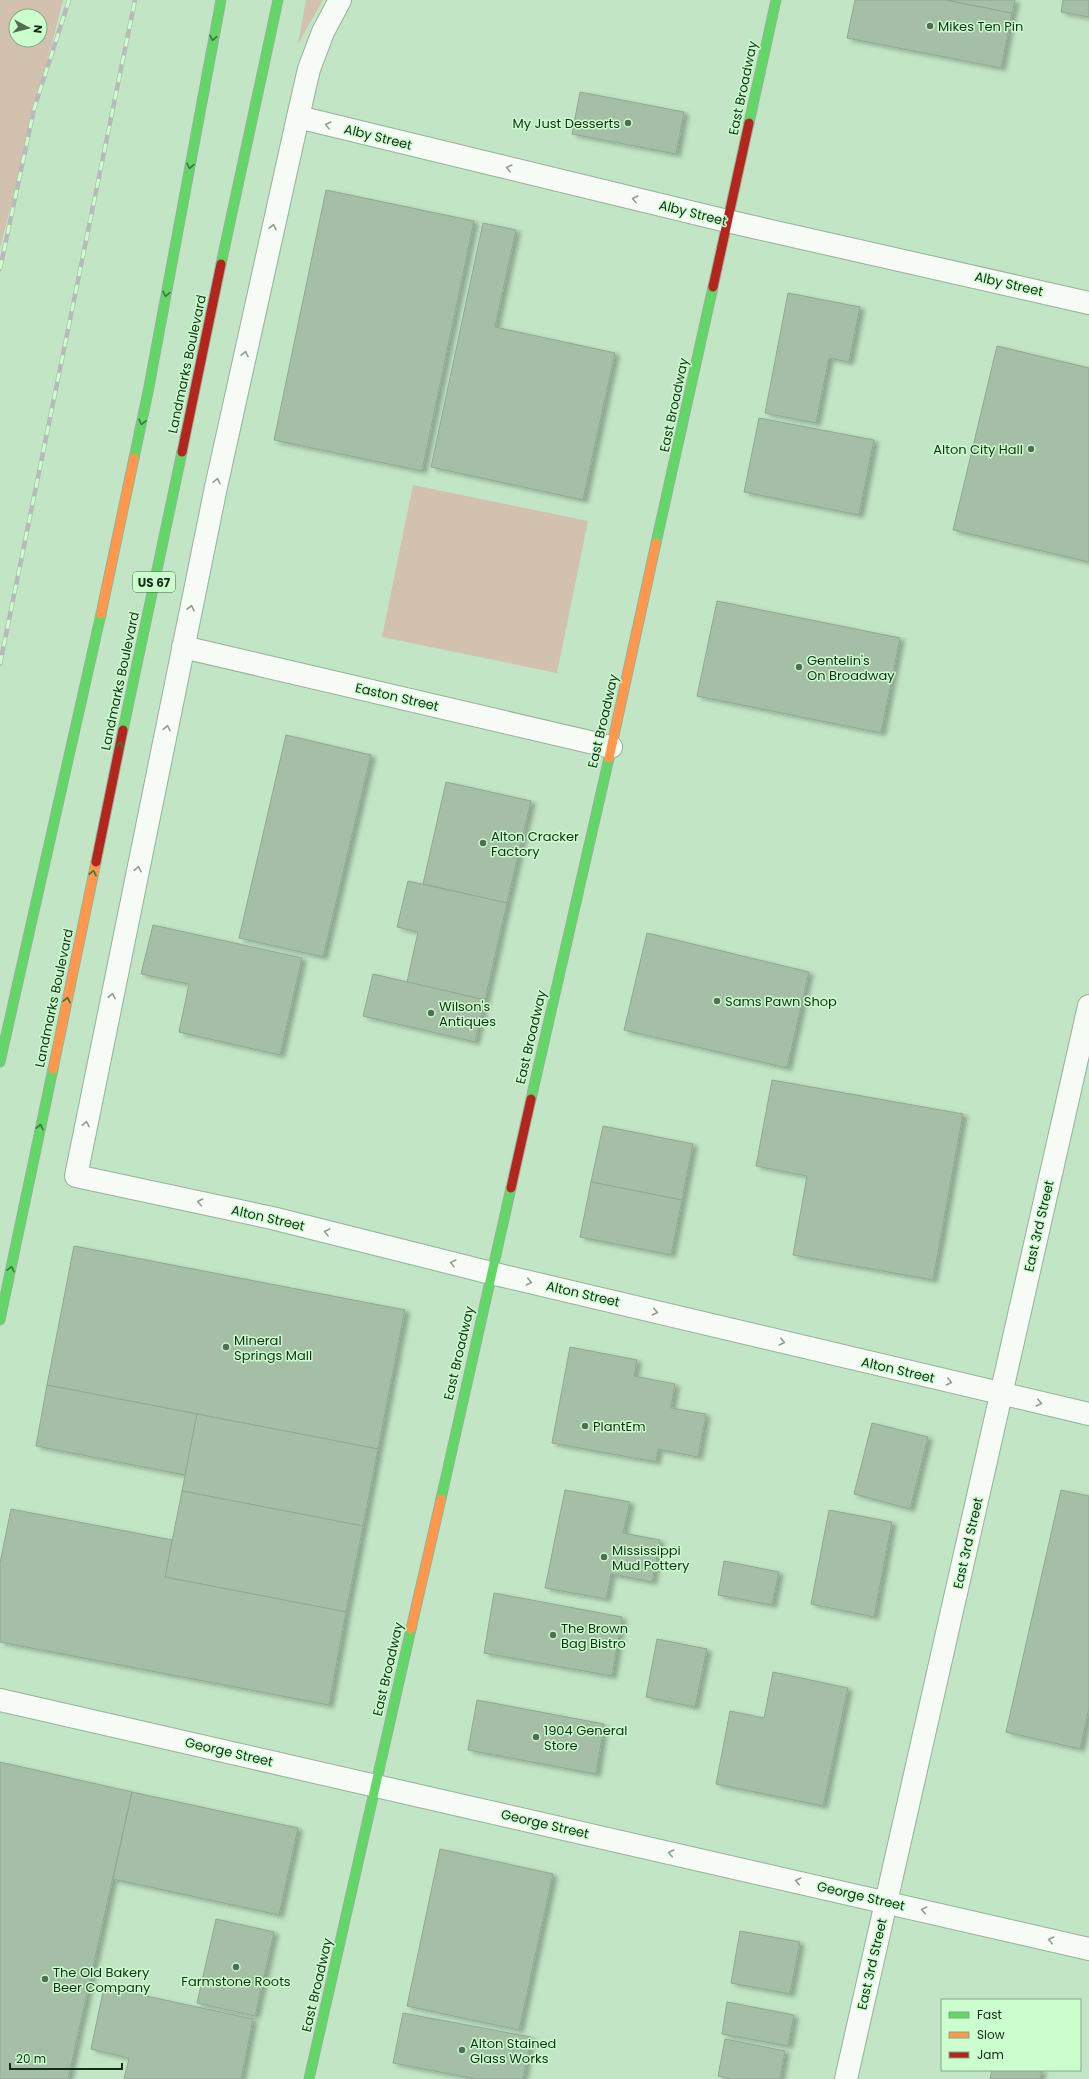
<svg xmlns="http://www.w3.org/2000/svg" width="1089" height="2079" font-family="Poppins,sans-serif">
<defs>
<filter id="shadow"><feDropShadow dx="4.5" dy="2.5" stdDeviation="2" flood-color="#0004"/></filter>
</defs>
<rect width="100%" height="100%" fill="#c2e5c5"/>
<!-- green -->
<g fill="#d1c1ae" fill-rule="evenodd">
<path d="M0 0H63L0 248ZM16 16H40V40H16Z"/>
<polygon points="306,0 323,0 298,44"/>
<polygon points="413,485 588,521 557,673 382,637"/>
</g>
<!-- building -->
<g fill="#a5bfa7" stroke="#8ea990" filter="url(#shadow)">
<polygon points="855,0 946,0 1012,13 1001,68 847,38"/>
<polygon points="946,0 1015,0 1012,13"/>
<polygon points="1063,0 1089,0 1089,17 1061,12"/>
<polygon points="580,92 684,112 676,154 572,134"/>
<polygon points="326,190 474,221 422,471 274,440"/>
<polygon points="483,223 516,230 495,327 615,353 583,500 431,467"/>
<polygon points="788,293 860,307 849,362 829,358 816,423 765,413"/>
<polygon points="997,346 1089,368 1089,562 953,530"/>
<polygon points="759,418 874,440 859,515 744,492"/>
<polygon points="717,601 900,638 881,733 697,696"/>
<polygon points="286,735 371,755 323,957 239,938"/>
<polygon points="446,782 531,801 507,903 423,884"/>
<polygon points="408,881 507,903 485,1000 407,982 418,932 397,927"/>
<polygon points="153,925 302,958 280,1055 179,1032 189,984 141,974"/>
<polygon points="647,933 809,972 787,1068 624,1030"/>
<polygon points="373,974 485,1000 475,1042 363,1016"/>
<polygon points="772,1080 963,1114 933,1280 793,1255 807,1176 756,1166"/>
<polygon points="603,1126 693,1144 682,1200 591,1182"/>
<polygon points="591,1182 682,1200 671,1255 580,1237"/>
<polygon points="74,1246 405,1310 378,1449 47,1385"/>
<polygon points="570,1347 637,1360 634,1376 675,1384 671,1408 706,1414 698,1457 658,1449 656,1462 552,1443"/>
<polygon points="47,1385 197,1414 185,1475 36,1446"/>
<polygon points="197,1414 378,1449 363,1526 182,1491"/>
<polygon points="872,1423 928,1437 910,1509 854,1494"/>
<polygon points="565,1490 630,1502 623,1533 660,1540 652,1582 611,1574 606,1599 545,1588"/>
<polygon points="1061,1490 1089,1496 1089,1708 1080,1749 1006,1732"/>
<polygon points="182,1491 363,1526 346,1612 165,1577"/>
<polygon points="11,1509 172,1540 165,1577 346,1612 329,1705 0,1642 0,1563"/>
<polygon points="829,1510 892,1522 874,1617 811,1604"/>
<polygon points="724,1561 779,1572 772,1605 718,1595"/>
<polygon points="494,1593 622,1617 612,1676 484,1653"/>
<polygon points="657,1639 707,1649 695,1707 646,1697"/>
<polygon points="773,1672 848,1688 823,1806 716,1784 730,1711 764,1718"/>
<polygon points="477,1700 604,1724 596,1774 468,1750"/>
<polygon points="0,1762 132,1792 68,2079 0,2079"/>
<polygon points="132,1792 298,1828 279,1915 113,1879"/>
<polygon points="440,1849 553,1874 519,2030 407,2006"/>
<polygon points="216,1919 274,1932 255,2016 197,2003"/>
<polygon points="740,1931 800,1942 790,1994 731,1983"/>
<polygon points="104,1987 253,2019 241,2079 124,2079 129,2058 91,2049"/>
<polygon points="727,2002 794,2015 788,2046 722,2034"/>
<polygon points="403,2013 531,2037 523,2079 476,2079 393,2063"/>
<polygon points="725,2039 785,2051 780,2079 731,2079 718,2076"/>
<polygon points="992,2070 1042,2070 1040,2079 990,2079"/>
</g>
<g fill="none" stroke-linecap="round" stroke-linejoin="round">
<!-- street casing -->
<g stroke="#96b198" stroke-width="24">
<g id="street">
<polyline points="340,0 323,32 309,69 298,117 216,487 76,1176 272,1218 491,1273 1089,1414"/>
<polyline points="298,117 727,221 1089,303"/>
<polyline points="183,647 611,747"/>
<polyline points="0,1700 1089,1949"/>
<polyline points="846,2079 1089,1006"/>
</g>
</g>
<!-- fast casing -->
<g stroke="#96b198" stroke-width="11">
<g id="fast">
<polyline points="749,123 776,0"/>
<polyline points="221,264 278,0"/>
<polyline points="134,458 148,392 221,0"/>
<polyline points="656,543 713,287"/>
<polyline points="123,730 182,452"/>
<polyline points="0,1062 101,614"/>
<polyline points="531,1099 609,758"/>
<polyline points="0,1320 53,1069"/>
<polyline points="441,1499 511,1188"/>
<polyline points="309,2079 411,1629"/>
</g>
</g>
<!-- slow casing -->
<g stroke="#96b198" stroke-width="11">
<g id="slow">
<polyline points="101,614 134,458"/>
<polyline points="609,758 656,543"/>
<polyline points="53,1069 96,862"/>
<polyline points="411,1629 441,1499"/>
</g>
</g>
<!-- jam casing -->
<g stroke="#96b198" stroke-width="11">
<g id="jam">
<polyline points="713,287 749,123"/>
<polyline points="182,452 221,264"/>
<polyline points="96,862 123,730"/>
<polyline points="511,1188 531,1099"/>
</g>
</g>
<!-- street -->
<use href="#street" stroke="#f6fbf6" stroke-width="22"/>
<!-- fast -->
<use href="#fast" stroke="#63d668" stroke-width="9"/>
<!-- slow -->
<use href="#slow" stroke="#ff974d" stroke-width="9"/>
<!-- jam -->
<use href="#jam" stroke="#b3261e" stroke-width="9"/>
<!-- rail casing -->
<g stroke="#b4bdb5" stroke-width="4.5">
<g id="rail">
<polyline points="0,269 34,109 69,0"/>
<polyline points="0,664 135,0"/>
</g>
</g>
<!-- rail -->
<use href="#rail" stroke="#cbfdce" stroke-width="3" stroke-dasharray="9" stroke-linecap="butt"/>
</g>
<!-- one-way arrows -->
<defs><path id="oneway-chevron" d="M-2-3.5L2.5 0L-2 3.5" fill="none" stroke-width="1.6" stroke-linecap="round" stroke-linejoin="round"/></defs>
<g stroke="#38793b">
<use href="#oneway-chevron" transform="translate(213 38) rotate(101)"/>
<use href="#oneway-chevron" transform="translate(190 166) rotate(100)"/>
<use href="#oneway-chevron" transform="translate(166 294) rotate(100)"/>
<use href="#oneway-chevron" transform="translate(142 422) rotate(102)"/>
<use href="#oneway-chevron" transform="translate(120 745) rotate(-78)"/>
<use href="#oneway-chevron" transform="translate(93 873) rotate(-78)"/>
<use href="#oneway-chevron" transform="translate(67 1000) rotate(-78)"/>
<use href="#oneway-chevron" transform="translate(40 1127) rotate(-78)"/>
<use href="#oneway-chevron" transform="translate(11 1269) rotate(-78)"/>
</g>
<g stroke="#909e92">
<use href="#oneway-chevron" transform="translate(328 125) rotate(-166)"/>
<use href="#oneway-chevron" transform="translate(509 168) rotate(-166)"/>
<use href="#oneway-chevron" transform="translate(635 199) rotate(-166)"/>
<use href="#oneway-chevron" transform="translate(273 227) rotate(-78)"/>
<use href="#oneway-chevron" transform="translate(245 354) rotate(-78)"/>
<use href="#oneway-chevron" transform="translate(217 481) rotate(-78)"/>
<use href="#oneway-chevron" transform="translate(191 608) rotate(-78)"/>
<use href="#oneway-chevron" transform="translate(167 728) rotate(-79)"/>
<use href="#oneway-chevron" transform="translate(138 869) rotate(-79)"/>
<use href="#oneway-chevron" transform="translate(112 996) rotate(-79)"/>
<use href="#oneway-chevron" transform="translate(86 1124) rotate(-79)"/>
<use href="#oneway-chevron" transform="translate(200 1202) rotate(-168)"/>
<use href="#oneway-chevron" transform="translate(327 1232) rotate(-166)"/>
<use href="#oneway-chevron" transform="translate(453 1263) rotate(-166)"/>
<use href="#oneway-chevron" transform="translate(529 1282) rotate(13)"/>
<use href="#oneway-chevron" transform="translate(655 1312) rotate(13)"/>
<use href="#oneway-chevron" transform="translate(782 1342) rotate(13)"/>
<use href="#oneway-chevron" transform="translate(949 1382) rotate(13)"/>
<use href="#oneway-chevron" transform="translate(1039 1403) rotate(13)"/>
<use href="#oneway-chevron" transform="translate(671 1853) rotate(-167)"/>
<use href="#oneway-chevron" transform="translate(798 1881) rotate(-167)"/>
<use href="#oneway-chevron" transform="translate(924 1910) rotate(-167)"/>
<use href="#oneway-chevron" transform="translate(1051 1940) rotate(-167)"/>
</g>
<!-- markers -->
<g fill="#516d54" stroke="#cbfdce" stroke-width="1.5">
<circle cx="930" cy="26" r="4"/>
<circle cx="628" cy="123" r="4"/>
<circle cx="1031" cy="449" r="4"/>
<circle cx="799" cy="667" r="4"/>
<circle cx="483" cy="843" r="4"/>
<circle cx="717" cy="1001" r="4"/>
<circle cx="431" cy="1013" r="4"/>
<circle cx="226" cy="1347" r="4"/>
<circle cx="585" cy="1426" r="4"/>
<circle cx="604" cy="1557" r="4"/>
<circle cx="553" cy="1635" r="4"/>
<circle cx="536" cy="1737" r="4"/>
<circle cx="236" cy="1967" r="4"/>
<circle cx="45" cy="1979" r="4"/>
<circle cx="462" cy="2050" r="4"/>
</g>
<g text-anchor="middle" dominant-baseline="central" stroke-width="3" stroke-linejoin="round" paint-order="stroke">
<!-- shield labels -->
<rect fill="#cbfdce" stroke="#4b6b4e" stroke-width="1" x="133" y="572" width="42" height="20" rx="3"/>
<g font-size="12" font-weight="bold" fill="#142d17">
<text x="154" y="582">US 67</text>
</g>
<!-- poi labels -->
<g font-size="13" fill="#142d17" stroke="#cbfdce" text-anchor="start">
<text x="938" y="26">Mikes Ten Pin</text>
<text x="620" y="123" text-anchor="end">My Just Desserts</text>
<text x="1023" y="449" text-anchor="end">Alton City Hall</text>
<text x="807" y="660">Gentelin's<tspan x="807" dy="15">On Broadway</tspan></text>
<text x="491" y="836">Alton Cracker<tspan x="491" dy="15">Factory</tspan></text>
<text x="725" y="1001">Sams Pawn Shop</text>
<text x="439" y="1006">Wilson's<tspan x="439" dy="15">Antiques</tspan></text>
<text x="234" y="1340">Mineral<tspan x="234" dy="15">Springs Mall</tspan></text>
<text x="593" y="1426">PlantEm</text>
<text x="612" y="1550">Mississippi<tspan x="612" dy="15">Mud Pottery</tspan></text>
<text x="561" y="1628">The Brown<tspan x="561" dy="15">Bag Bistro</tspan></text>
<text x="544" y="1730">1904 General<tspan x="544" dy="15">Store</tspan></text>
<text x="53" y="1972">The Old Bakery<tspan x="53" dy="15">Beer Company</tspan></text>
<text x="236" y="1981" text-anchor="middle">Farmstone Roots</text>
<text x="470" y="2043">Alton Stained<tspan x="470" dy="15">Glass Works</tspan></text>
</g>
<!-- street labels -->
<g font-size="13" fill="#142d17" stroke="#cbfdce">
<text transform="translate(743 88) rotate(-78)">East Broadway</text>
<text transform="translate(378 137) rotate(14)">Alby Street</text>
<text transform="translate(693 213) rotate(14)">Alby Street</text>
<text transform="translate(1009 284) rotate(13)">Alby Street</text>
<text transform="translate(187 364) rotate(-78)">Landmarks Boulevard</text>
<text transform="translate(674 405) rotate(-78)">East Broadway</text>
<text transform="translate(120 681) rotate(-78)">Landmarks Boulevard</text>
<text transform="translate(397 697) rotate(13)">Easton Street</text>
<text transform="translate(603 721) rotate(-77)">East Broadway</text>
<text transform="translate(54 998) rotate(-78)">Landmarks Boulevard</text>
<text transform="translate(531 1037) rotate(-77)">East Broadway</text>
<text transform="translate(268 1218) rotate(13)">Alton Street</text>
<text transform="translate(1039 1226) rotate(-77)">East 3rd Street</text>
<text transform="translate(583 1294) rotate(13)">Alton Street</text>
<text transform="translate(459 1353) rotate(-77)">East Broadway</text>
<text transform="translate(898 1370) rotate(13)">Alton Street</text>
<text transform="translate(968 1543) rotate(-77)">East 3rd Street</text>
<text transform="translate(388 1669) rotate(-77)">East Broadway</text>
<text transform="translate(229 1752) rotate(13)">George Street</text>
<text transform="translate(545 1824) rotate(13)">George Street</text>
<text transform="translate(861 1896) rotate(13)">George Street</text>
<text transform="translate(872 1964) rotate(-77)">East 3rd Street</text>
<text transform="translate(317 1985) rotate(-77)">East Broadway</text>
</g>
</g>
<!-- legend -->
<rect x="941" y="1999" width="140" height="72" fill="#cbfdce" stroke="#82aa85"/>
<rect x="949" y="2012" width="20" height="6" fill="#63d668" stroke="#82aa85"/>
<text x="977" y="2019" font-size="12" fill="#142d17">Fast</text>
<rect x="949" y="2032" width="20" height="6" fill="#ff974d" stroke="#82aa85"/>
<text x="977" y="2039" font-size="12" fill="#142d17">Slow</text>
<rect x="949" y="2052" width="20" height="6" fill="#b3261e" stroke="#82aa85"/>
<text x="977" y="2059" font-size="12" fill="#142d17">Jam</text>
<!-- north arrow -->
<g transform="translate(28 28) rotate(97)"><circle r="19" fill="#cbfdce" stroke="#82aa85"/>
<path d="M0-3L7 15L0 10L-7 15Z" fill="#516d54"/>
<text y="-6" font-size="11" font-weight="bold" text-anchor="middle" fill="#142d17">N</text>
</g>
<!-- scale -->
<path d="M10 2063v6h112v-6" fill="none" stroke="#142d17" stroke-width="2"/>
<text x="16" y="2063" font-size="12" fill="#142d17" stroke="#cbfdce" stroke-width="3" paint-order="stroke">20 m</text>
</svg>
